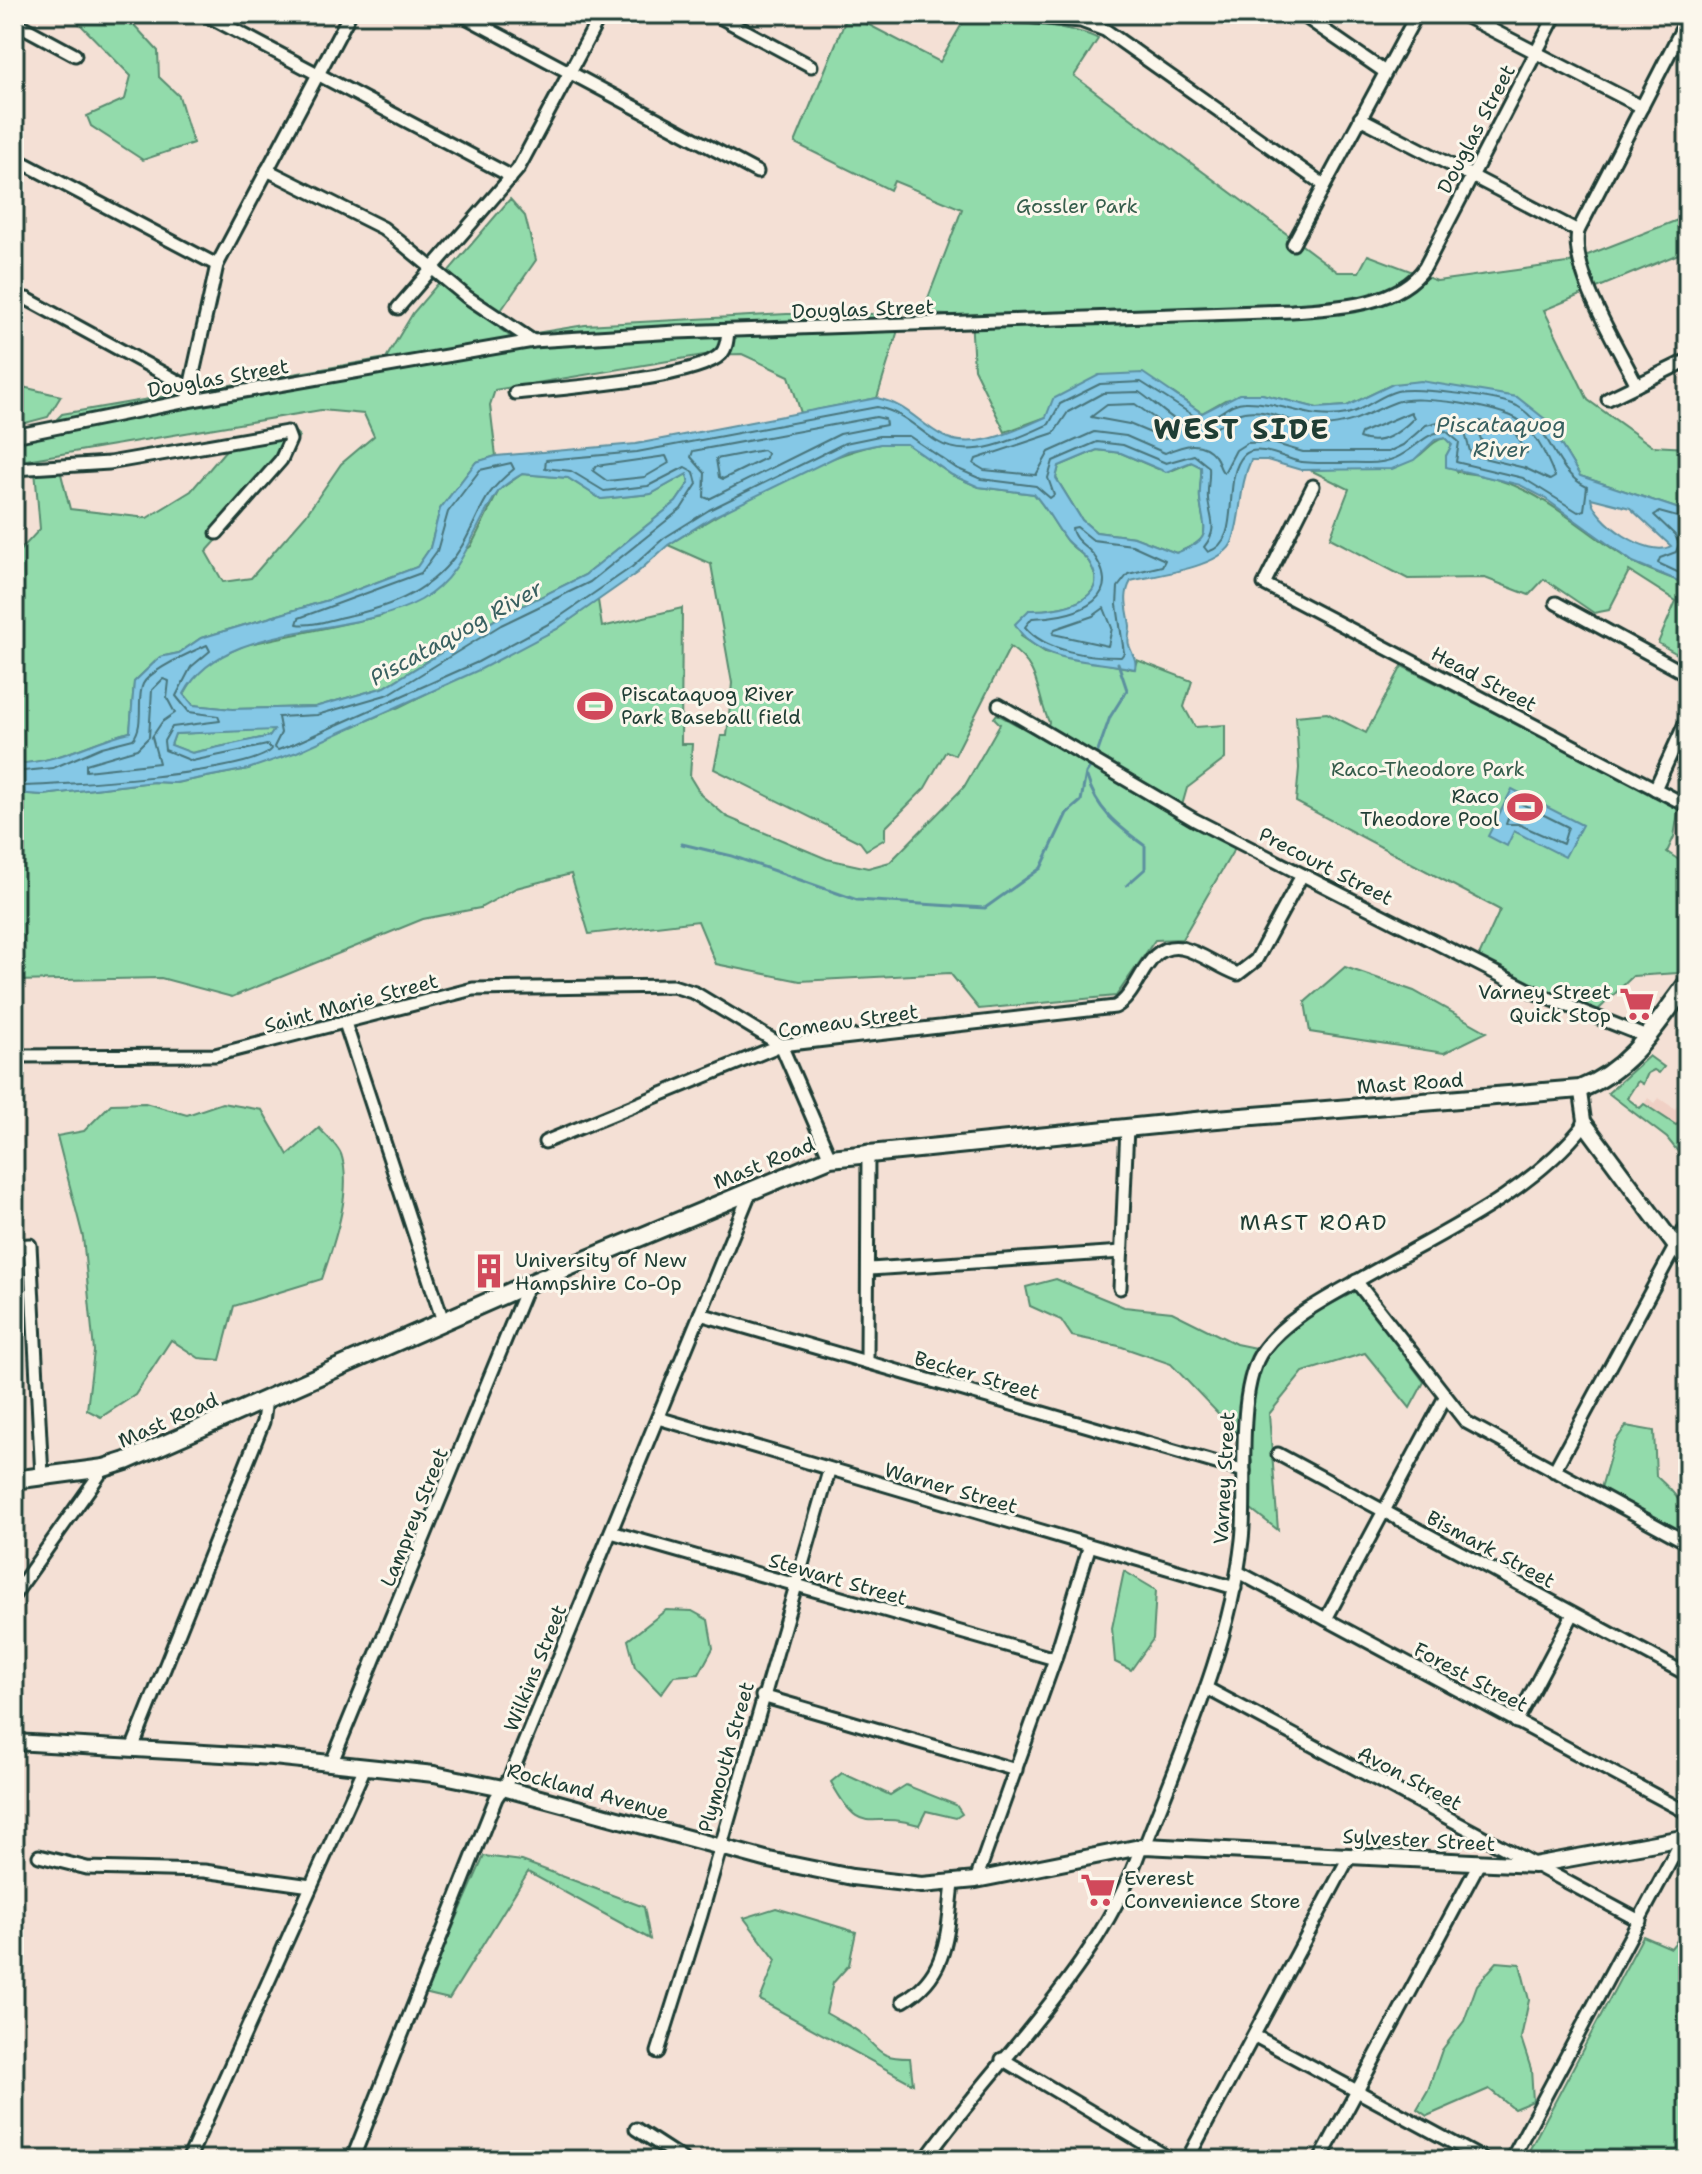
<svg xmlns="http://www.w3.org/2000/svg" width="1702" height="2174" font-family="'Shantell Sans',sans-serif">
<rect width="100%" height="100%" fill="#f4e0d5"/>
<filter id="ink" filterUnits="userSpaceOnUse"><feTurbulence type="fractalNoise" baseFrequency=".0125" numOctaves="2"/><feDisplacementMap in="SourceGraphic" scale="16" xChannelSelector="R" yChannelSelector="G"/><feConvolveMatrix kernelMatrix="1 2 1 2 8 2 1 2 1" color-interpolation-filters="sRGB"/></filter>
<g filter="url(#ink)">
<!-- built -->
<polygon fill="#f0d0c5" points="1688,1091 1688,1127 1680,1123 1676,1126 1644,1104 1648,1098 1655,1103 1659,1098 1675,1109"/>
<!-- green -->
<g fill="#92dbab" stroke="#588c70" stroke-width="2">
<polygon points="70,14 124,14 158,51 159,77 179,96 193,143 143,160 91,126 87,116 125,99 131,76"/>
<path d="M848 14 940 62 966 17C993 18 1078 26 1098 39L1074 76 1338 272H1359L1368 255 1437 281 1567 263 1688 216V250L1544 310 1588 400 1652 446 1688 448V512L1580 476 1545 419 1393 384 1347 406 1317 408 1262 394 1225 400 1202 413 1173 393 1046 417 1005 432 974 369 971 316 922 314 962 209 894 181 890 190 795 143Z"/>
<path d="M510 199 525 216 536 260 502 309 500 329 511 337 585 325 787 314H903L877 398 801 413 789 376 742 354 704 355 495 390 490 405 496 456 476 462 440 509 430 548 417 567 335 598 201 638 179 653 160 657 134 682 130 732C91 741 54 765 14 763V557L40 529 35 470 59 466 70 509 147 518 191 491 236 438 290 427 299 436 269 483 206 552 223 582 251 578 306 515 341 464 374 436 364 414 321 410 14 462V439L40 436 62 414 386 358 413 313Z"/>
<polygon points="14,385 61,396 48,417 14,426"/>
<path d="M1445 438 1452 445 1446 456 1458 472C1535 479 1569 522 1631 561 1648 571 1670 577 1688 585V660L1658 643 1676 601 1629 571 1609 610 1594 613 1544 579 1529 595 1485 578 1408 579 1330 538 1349 489 1310 470C1344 468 1376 471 1409 461 1424 457 1429 441 1445 438Z"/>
<path d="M880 444H907L952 475 979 487 1034 494C1047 508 1055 525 1066 540 1072 548 1083 553 1089 562 1115 602 1056 611 1029 610L1021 636 1045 652 1134 669 1137 660 1192 681 1184 707 1195 727 1225 725V759L1187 788 1179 816 1236 846 1182 939 1155 940 1116 996 979 1009 950 973 800 981 716 964 698 921 589 934 571 874 516 888 480 908 423 919 232 997 161 978 14 981V793L43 795 153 782 176 783 248 769 399 707 557 629 598 600 602 627 682 608 681 744H692L690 777 701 795 727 817 827 859 868 868 890 862 964 787 1000 724 994 718 997 714 1043 739 1049 722C1035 692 1042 669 1010 647L955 755 946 751 925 788 885 828V839L866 850 860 842 714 769 721 736H727L732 683 711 564 668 545C728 508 812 458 880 444Z"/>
<path d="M1097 450 1121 453 1158 469 1173 470 1192 462 1201 467C1202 478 1199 488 1200 499 1203 531 1216 538 1176 553L1134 537 1096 532 1082 520 1056 478 1059 466Z"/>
<polygon points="522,474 568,478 601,499 651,494 687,474 689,483 676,502 585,575 498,618 385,687 315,707 232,709 193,705 184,694 197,671 212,660 245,645 381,616 471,546 499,490"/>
<polygon points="1402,666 1679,806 1674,837 1667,852 1688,866 1688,959 1678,973 1633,976 1597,1011 1552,993 1479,956 1500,910 1296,802 1299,768 1296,716 1327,713 1366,733"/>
<polygon points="274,729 271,736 191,753 171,745 175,734"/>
<polygon points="1345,967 1414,991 1487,1032 1444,1053 1310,1032 1305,1002"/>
<polygon points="1649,1056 1664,1067 1659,1073 1654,1070 1648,1073 1643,1084 1638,1081 1627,1098 1640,1108 1644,1104 1676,1125 1679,1123 1688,1127 1683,1140 1688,1164 1667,1138 1608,1093"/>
<path d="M145 1103 187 1115 222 1103 262 1110 288 1155 319 1128C326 1136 340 1147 342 1157 352 1194 334 1243 322 1279L234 1306 220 1360 199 1358 171 1340 135 1395 101 1417 87 1410 94 1351 83 1237 57 1136 84 1131 111 1104Z"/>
<polygon points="1056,1279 1124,1307 1172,1312 1236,1344 1270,1351 1312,1314 1356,1291 1424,1382 1410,1408 1365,1353 1303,1372 1269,1414 1278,1530 1251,1509 1252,1461 1237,1433 1171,1364 1119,1346 1072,1336 1061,1320 1030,1306 1026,1287"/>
<path d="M1626 1426 1654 1431 1656 1476C1676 1494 1688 1506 1688 1534L1601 1488 1614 1443Z"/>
<polygon points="1124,1571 1156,1590 1153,1639 1131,1670 1115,1662 1112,1628"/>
<polygon points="666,1610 692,1611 708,1620 713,1648 699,1674 674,1676 661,1694 635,1667 628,1640"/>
<path d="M842 1773 890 1795 906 1785 956 1805 962 1814 956 1818 926 1811 919 1825C866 1809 864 1842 831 1782Z"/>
<polygon points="484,1856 522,1861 644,1907 650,1939 528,1872 449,1999 424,1993"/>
<path d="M776 1908 856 1932 849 1965 833 1983 826 2013C837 2020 850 2025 860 2033 881 2050 877 2058 910 2058L913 2084 760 2000 776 1960 744 1918Z"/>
<polygon points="1688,1927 1688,2160 1524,2160 1643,1936 1671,1948"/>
<polygon points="1497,1962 1520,1964 1529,2000 1521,2038 1531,2069 1533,2101 1514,2109 1489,2089 1427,2116 1417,2109 1428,2090 1442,2050 1464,2021 1477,1985"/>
</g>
<!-- water -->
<g fill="#85c8e6" stroke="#5c909f" stroke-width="2" fill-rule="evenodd">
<path d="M1143 373 1202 413 1239 394H1262L1317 408 1347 406 1393 384 1421 381 1517 397 1545 419 1580 476 1688 512V585L1633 562 1543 497 1520 485 1446 467V456L1452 445 1445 438 1435 440 1414 460 1392 469 1301 470 1267 460H1251C1239 486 1242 513 1233 540 1225 567 1156 575 1131 581 1122 597 1128 609 1130 626 1130 632 1127 639 1129 645 1132 655 1137 658 1135 669 1095 659 1038 666 1015 624L1029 610C1056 611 1115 602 1089 562 1083 553 1073 548 1066 540 1055 525 1047 509 1034 494L979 487 952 475 907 444H880L848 451 713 517 668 545 637 573 557 629 481 669 297 752 248 769 175 783 153 782 43 795 14 793V763C54 765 91 741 130 732L134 682 160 657 179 653 201 638 335 598 417 567 430 548 440 509 476 462 496 456 636 444 877 398C908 405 917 422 943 436 973 452 1017 430 1046 417L1053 399 1099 375ZM1097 450 1121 453 1166 472 1191 462 1201 467C1202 478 1199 488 1200 499 1203 531 1216 538 1176 553L1134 537 1096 532 1082 520 1056 478 1059 466ZM522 474 568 478 601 499 651 494 687 474 689 483 676 502 585 575 498 618 385 687 315 707 232 709 193 705 184 694C223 619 351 639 421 600 464 576 472 529 498 492 503 485 514 479 522 474ZM1591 498 1630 508 1671 546C1649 559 1594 521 1591 498ZM274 730 270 736 192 753 171 745 175 734Z"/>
<polygon points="1512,789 1582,825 1565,857 1514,831 1507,846 1488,836"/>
</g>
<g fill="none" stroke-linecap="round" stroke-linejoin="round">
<!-- shore -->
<g stroke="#48757b" stroke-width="2">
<path d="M1141 382 1202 421C1218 418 1229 402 1245 402 1281 401 1311 422 1347 414 1365 410 1380 395 1397 391 1417 387 1500 397 1517 406 1551 425 1552 471 1587 487L1584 510 1578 512 1523 478 1456 462 1459 442 1446 431C1415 433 1412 465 1364 463 1347 462 1312 465 1297 461 1285 458 1256 443 1244 455 1220 480 1244 541 1208 552L1204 547C1219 529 1210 519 1208 499 1207 488 1210 478 1209 467L1194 455 1166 463 1123 445 1097 442 1053 461 1048 478 1054 495 1050 498 1036 486 981 479 956 468 909 436H879L845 443 709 510 664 538 632 567 552 622 478 662 294 744 278 750 274 747 281 733 278 717 317 715 389 694 501 625 590 582 681 509 697 484 694 472 685 467 648 486 604 491 571 471 545 468 546 460 637 452 877 407C902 412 915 427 936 441 969 462 1017 439 1049 424L1060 404 1100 384Z"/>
<path d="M1139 392C1156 403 1180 429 1200 431 1219 433 1228 414 1244 412 1270 407 1296 427 1322 426 1357 424 1366 413 1396 402 1417 394 1503 407 1520 421 1536 433 1548 459 1555 477L1550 480 1525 468 1471 455 1465 433 1454 423 1442 421 1426 425 1403 445 1388 452H1303L1269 442 1247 443 1236 450 1224 473C1218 468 1220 462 1215 456 1201 438 1182 446 1165 453L1126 436 1094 432 1049 452 1036 475 984 470 974 464 976 459 1054 433 1068 412 1103 393Z"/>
<polygon points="1135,404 1172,431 1173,436 1165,439 1129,424 1091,417 1107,405"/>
<path d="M1411 412 1414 418C1399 433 1381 447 1359 438L1361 433Z"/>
<polygon points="876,417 885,419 886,425 840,434 709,499 704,497 705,473 691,457 693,451"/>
<polygon points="1480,421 1513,430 1527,453 1483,444 1475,425"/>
<polygon points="763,450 767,453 766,458 723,479 719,477 716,459"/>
<polygon points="666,456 669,463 645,477 607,481 593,471 596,466"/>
<path d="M511 463 514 469C483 494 484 505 466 539 441 585 401 604 352 615 335 618 313 627 297 624L299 618 421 573 437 551 448 512 480 470Z"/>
<polyline points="1688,520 1659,512 1654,515 1675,535 1679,544 1676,552 1660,558 1658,563 1688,577"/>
<path d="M1072 528 1077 527 1093 540 1132 545 1165 560 1162 566 1128 574 1118 587 1117 605 1124 653 1121 657C1090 657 1046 652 1025 627L1032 618C1066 618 1127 604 1095 557 1088 546 1073 541 1072 528Z"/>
<polygon points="1104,608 1112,628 1108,646 1053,634 1055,629 1093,616"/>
<polygon points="163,679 169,681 167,698 175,713 162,722 152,737 159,763 86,771 86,764 137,749 149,737 152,690"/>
<path d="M14 772 53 768 102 747 133 739C145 725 136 698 143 684 150 670 191 652 207 645L210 651 191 667 176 696 189 712 218 716 220 721 172 727 164 741 165 750 192 761 267 745 272 749C253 774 53 786 14 786"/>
<polygon points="1518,802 1568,827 1563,844 1518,824 1506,824 1513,804"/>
</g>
<!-- stream -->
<g stroke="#5c909f" stroke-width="3">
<polyline points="1096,757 1110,717 1127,690 1118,663"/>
<path d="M1087 777C1097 811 1118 826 1145 846V869L1127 885"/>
<polyline points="682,844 732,856 857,900 985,908 1041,868 1067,813 1081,801 1086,773 1092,764"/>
</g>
<!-- minor casing -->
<g stroke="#1f3d34" stroke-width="17">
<g id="minor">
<polyline points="204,14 505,173 510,179"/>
<polyline points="460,14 757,172"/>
<polyline points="714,14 811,66"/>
<polyline points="1001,14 1081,21 1105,30 1324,185"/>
<polyline points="1301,14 1385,72"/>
<polyline points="1461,14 1642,107"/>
<polyline points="14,22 75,55"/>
<polyline points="1360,118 1578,231"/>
<polyline points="14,158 217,265"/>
<polyline points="267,170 383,228 467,297 533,341"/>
<polyline points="1293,244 1417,14"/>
<polyline points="27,299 190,388"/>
<polyline points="398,308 518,169 601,14"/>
<path d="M1637 385C1618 347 1570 271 1578 231L1688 17"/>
<path d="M515 393C554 389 697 379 721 354 727 348 727 339 728 331"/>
<polyline points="1608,399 1688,360"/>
<polyline points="187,401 217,265 350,14"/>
<path d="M14 436 187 401 533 341 676 332 1292 311C1335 308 1399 306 1425 267L1556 14"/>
<polyline points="14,469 109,463 287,432 290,440 281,460 217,533"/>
<polyline points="1313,486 1264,584 1688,806"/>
<polyline points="1556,603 1688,675"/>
<polyline points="999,705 1195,820 1533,992 1647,1037"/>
<polyline points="1655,789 1688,717"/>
<polyline points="345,1023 443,1321"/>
<polyline points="14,1056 215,1055 473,989 673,986 695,993 781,1045 830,1158"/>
<path d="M545 1142 781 1045 1115 1007C1141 994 1144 942 1181 948 1201 952 1218 967 1238 974L1256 960 1302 875"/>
<polyline points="14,1246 30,1245 42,1477"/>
<polyline points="870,1269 1122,1252"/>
<polyline points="1356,1281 1466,1422 1688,1543"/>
<polyline points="1120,1288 1127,1127"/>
<polyline points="700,1314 1244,1471"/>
<polyline points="867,1362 868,1151"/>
<polyline points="658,1418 1235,1588"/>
<polyline points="1278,1454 1688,1675"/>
<polyline points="1554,1471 1688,1223"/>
<polyline points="611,1532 1055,1659"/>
<polyline points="1238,1572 1688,1813"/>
<polyline points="14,1595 104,1468"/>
<polyline points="1326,1619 1444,1399"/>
<polyline points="1206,1688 1640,1921"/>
<polyline points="762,1696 1016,1770"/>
<polyline points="1516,1722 1573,1614"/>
<polyline points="132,1749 252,1450 263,1422 266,1399"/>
<polyline points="332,1762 528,1284"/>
<path d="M1145 1846C1183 1747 1230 1647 1242 1540 1248 1491 1234 1388 1264 1349 1287 1318 1324 1300 1357 1281 1436 1235 1527 1197 1585 1124L1580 1089"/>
<polyline points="39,1856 87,1868 204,1871 311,1886"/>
<polyline points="976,1880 1055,1659 1089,1548"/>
<path d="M903 2001C949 1975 947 1932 953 1884"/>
<polyline points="1255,2036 1485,2160"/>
<polyline points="658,2052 701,1915 829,1471"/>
<polyline points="1002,2059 1172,2160"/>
<polyline points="636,2129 684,2160"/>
<polyline points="188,2160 365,1767"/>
<polyline points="352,2160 496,1798 510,1777 751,1190"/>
<path d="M925 2160C998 2057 1099 1969 1141 1847"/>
<polyline points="1187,2160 1349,1857"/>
<polyline points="1320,2160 1478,1865"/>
<polyline points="1511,2160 1683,1838"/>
</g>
</g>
<!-- tertiary casing -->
<g stroke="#1f3d34" stroke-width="20">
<g id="tertiary">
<polyline points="1585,1124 1688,1263"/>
<polyline points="14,1742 273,1757 434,1774 503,1788 769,1860 852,1877 922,1885 976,1880 1145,1846 1534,1865 1688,1837"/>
</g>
</g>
<!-- secondary casing -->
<g stroke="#1f3d34" stroke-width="22">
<path id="secondary" d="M14 1480 104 1468 126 1461 528 1284 830 1158 1205 1120 1580 1089C1631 1069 1656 1025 1688 982"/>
</g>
<!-- minor -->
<use href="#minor" stroke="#fbf7ec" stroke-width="11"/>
<!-- tertiary -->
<use href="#tertiary" stroke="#fbf7ec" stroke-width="14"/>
<!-- secondary -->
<use href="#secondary" stroke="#fbf7ec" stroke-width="16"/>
</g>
</g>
<!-- icons -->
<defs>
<g id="stadium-bare" transform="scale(2.76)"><path d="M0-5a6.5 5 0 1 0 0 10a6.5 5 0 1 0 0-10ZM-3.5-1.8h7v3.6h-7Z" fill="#d1495b" stroke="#fbf7ec" stroke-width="2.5" paint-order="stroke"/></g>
<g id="supermarket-bare" transform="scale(2.76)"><path d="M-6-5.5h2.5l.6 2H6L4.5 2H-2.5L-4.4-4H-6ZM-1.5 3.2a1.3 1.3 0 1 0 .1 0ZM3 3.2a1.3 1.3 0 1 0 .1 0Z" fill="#d1495b" stroke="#fbf7ec" stroke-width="2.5" paint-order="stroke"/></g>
<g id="building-bare" transform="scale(2.76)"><path d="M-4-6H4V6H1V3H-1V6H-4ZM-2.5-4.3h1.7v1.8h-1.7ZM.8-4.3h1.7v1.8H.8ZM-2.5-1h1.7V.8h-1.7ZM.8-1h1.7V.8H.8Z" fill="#d1495b" stroke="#fbf7ec" stroke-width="2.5" paint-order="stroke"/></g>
</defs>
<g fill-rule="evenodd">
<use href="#stadium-bare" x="595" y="706"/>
<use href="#stadium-bare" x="1525" y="807"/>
<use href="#supermarket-bare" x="1637" y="1004"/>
<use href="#building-bare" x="489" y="1271"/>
<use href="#supermarket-bare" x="1098" y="1890"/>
</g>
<g text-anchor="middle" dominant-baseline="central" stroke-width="6" stroke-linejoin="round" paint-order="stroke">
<!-- street labels -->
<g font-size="20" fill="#1f3d34" stroke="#fbf7ec">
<text transform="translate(1476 129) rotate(-62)">Douglas Street</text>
<text transform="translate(863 309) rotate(-2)">Douglas Street</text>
<text transform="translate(218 378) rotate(-10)">Douglas Street</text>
<text transform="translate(1484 679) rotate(28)">Head Street</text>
<text transform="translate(1326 866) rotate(27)">Precourt Street</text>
<text transform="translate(351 1003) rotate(-15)">Saint Marie Street</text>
<text transform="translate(848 1021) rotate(-8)">Comeau Street</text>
<text transform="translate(1410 1083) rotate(-4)">Mast Road</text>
<text transform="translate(764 1163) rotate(-22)">Mast Road</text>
<text transform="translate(977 1375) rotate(16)">Becker Street</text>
<text transform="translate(168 1420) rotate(-24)">Mast Road</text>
<text transform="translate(1224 1478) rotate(-87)">Varney Street</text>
<text transform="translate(951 1488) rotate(16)">Warner Street</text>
<text transform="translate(414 1517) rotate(-68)">Lamprey Street</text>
<text transform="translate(1491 1549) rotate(28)">Bismark Street</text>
<text transform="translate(838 1579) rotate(16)">Stewart Street</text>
<text transform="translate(535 1668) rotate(-68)">Wilkins Street</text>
<text transform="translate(1471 1677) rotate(28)">Forest Street</text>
<text transform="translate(726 1757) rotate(-74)">Plymouth Street</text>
<text transform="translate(1410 1778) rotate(28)">Avon Street</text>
<text transform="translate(588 1791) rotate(15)">Rockland Avenue</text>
<text transform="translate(1419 1840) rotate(3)">Sylvester Street</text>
</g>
<!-- park labels -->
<g font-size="20" fill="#365d4c" stroke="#fbf7ec">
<text x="1077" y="206">Gossler Park</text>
<text x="1428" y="769">Raco-Theodore Park</text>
</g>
<!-- poi labels -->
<g font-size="20" fill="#1f3d34" stroke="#fbf7ec" text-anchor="start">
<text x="621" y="694">Piscataquog River<tspan x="621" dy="23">Park Baseball field</tspan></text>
<text x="1499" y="796" text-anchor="end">Raco<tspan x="1499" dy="23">Theodore Pool</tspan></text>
<text x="1611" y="992" text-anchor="end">Varney Street<tspan x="1611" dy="23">Quick Stop</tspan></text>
<text x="515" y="1260">University of New<tspan x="515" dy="23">Hampshire Co-Op</tspan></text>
<text x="1124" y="1878">Everest<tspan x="1124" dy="23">Convenience Store</tspan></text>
</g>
<!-- water labels -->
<g font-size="22" font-style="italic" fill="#386060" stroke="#fbf7ec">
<text x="1501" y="424">Piscataquog<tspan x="1501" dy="25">River</tspan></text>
<text transform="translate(456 633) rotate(-29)">Piscataquog River</text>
</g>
<!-- neighbourhood labels -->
<g font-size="22" letter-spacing="2" fill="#1f3d34" stroke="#fbf7ec">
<text x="1314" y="1222">MAST ROAD</text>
</g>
<!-- district labels -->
<g font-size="28" font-weight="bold" letter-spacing="2" fill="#1f3d34" stroke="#fbf7ec">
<text x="1242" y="429">WEST SIDE</text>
</g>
</g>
<!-- margin -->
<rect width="1702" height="2174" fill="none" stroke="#fbf7ec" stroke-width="48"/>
<rect x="24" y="24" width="1654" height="2126" fill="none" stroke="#1f3d34" stroke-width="3" filter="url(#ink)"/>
</svg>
